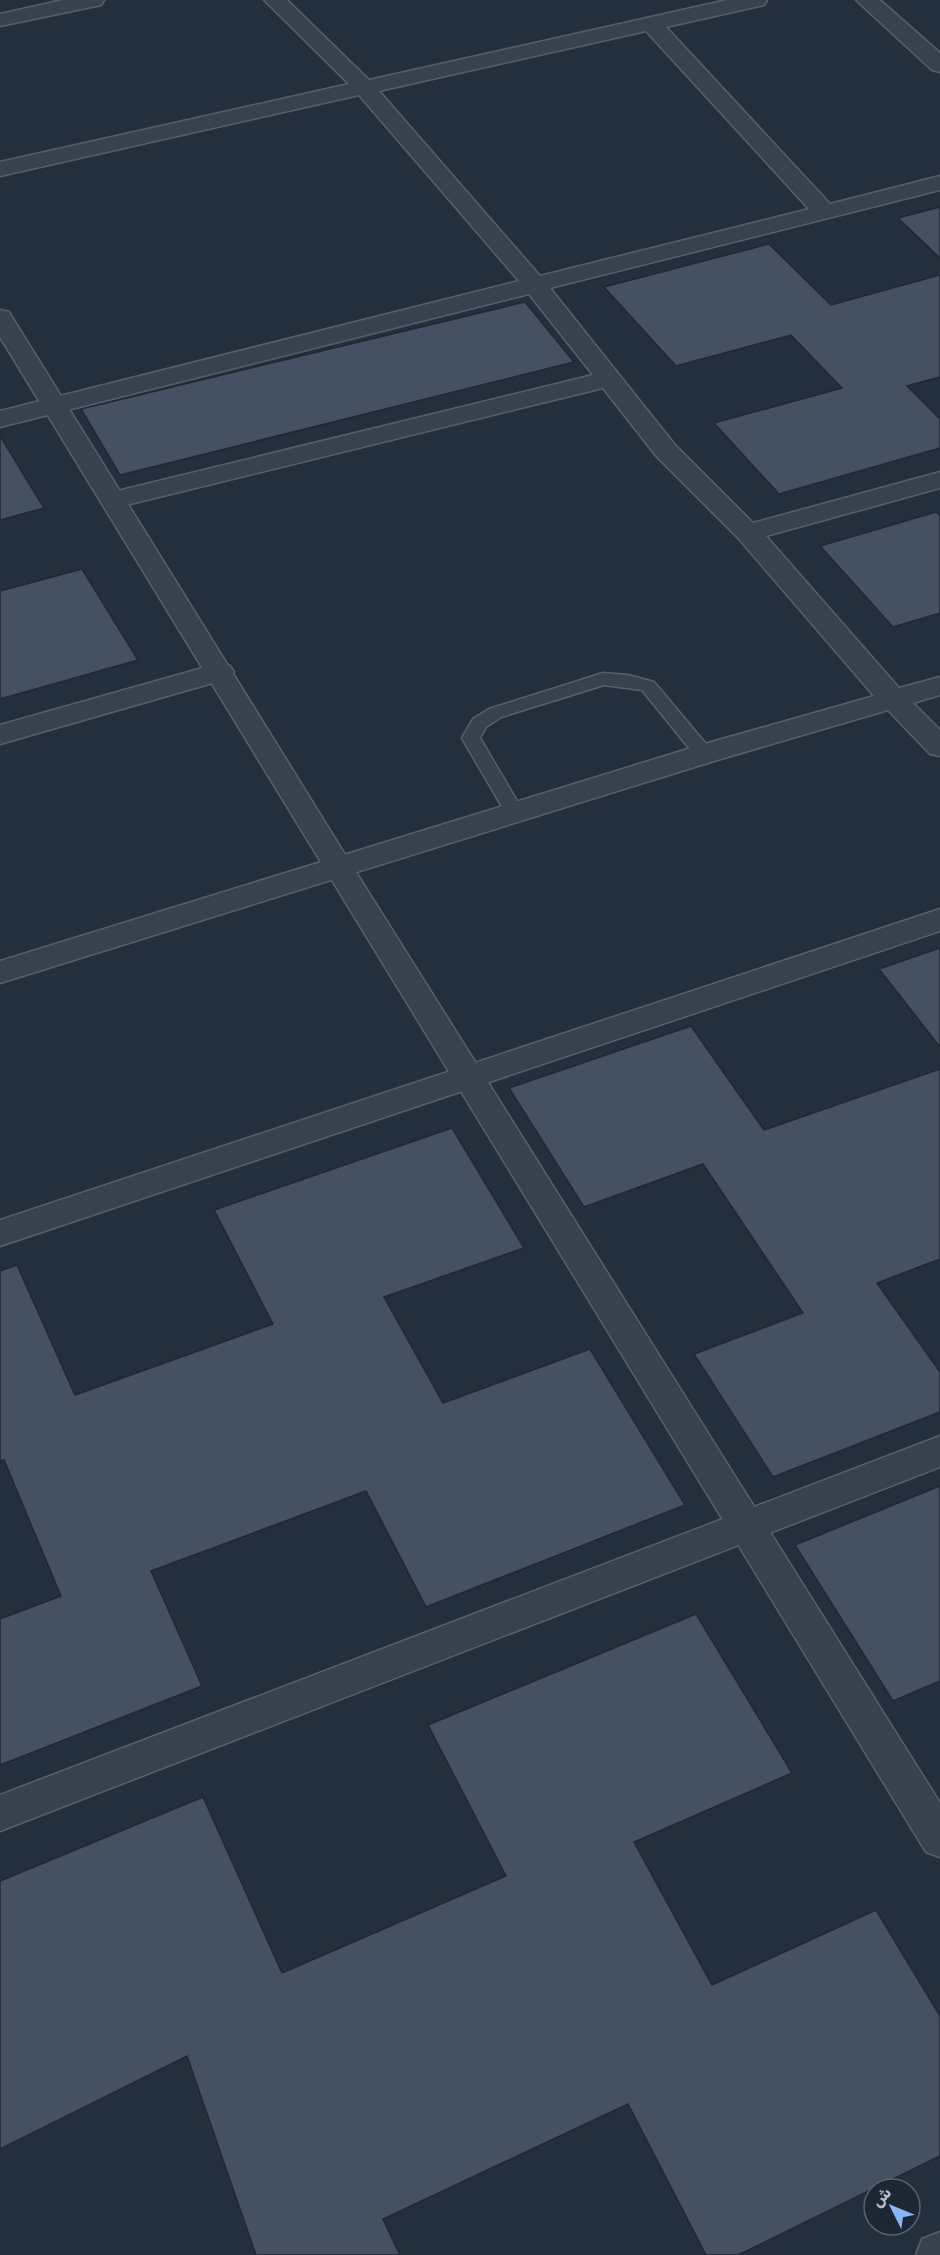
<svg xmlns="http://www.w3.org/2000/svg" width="940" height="2255" font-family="Rubik,'Noto Sans Arabic',sans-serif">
<rect width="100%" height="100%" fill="#242f3e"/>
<!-- building -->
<g fill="#455162" stroke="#1f2835" stroke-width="1.5">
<polygon points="940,207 940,258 898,218"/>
<polygon points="769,244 831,305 940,275 940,377 907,386 940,419 940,448 779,494 714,423 842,388 791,335 676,366 604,287"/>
<polygon points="525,302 574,362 120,475 81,409"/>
<polygon points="0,436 44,508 0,520"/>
<polygon points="936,512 940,516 940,613 893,627 820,546"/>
<polygon points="82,569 138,660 0,699 0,591"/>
<polygon points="940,948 940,1047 879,969"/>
<polygon points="691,1026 764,1130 940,1069 940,1259 877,1283 940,1372 940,1412 773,1477 694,1354 803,1313 703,1164 584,1207 509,1088"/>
<polygon points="452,1128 524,1248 384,1297 443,1403 590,1349 685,1505 426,1607 366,1491 151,1571 202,1686 0,1765 0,1619 61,1596 4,1460 0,1461 0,1271 17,1265 75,1395 273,1324 214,1210"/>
<polygon points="940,1486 940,1681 893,1701 795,1545"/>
<polygon points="696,1614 792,1773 634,1842 712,1985 876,1910 940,2016 940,2156 738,2255 706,2255 628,2104 383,2219 400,2255 256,2255 187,2056 0,2149 0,1881 203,1797 282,1973 506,1876 428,1725"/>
</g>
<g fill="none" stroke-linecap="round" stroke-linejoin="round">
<!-- service casing -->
<g stroke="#565f6c" stroke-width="3">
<polygon id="service" points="603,673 628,675 654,682 711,750 713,754 711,758 697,758 642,690 604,685 501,717 486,727 480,738 524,813 522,817 515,819 508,817 462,738 473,719 489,709"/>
</g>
<!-- minor casing -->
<g stroke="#565f6c" stroke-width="3">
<g id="minor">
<path d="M264 0H287L369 80 727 0H767L764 5 666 27 830 204 940 176V190L550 288 675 445 753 523 940 472V488L766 536 899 688 940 677V695L913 703 940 730V756L930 754 888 710 714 761 0 983V961L694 747 874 696 739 539 657 457 603 388 114 508 105 506 101 500 105 494 593 375 529 294 0 427V411L519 281 359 95 0 176V162L349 84ZM646 31 809 209 540 276 379 91Z"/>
<polygon points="856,0 880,0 940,53 940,72 932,70"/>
<polygon points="220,663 230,666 234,672 230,678 0,744 0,725"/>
<polygon points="940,909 940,931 0,1246 0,1220"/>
<polygon points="940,1436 940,1467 0,1831 0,1795"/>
<polygon points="940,2232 940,2255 916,2255 922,2239"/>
</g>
</g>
<!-- tertiary casing -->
<g stroke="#565f6c" stroke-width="3">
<g id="tertiary">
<polygon points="63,0 104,0 101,5 0,26 0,14"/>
<polygon points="0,310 9,312 12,317 349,861 940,1803 940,1857 926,1852 0,337"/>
</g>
</g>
<!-- service -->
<use href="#service" fill="#38414e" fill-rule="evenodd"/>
<!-- minor -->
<use href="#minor" fill="#38414e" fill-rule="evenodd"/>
<!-- tertiary -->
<use href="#tertiary" fill="#38414e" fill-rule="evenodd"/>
</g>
<!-- north arrow -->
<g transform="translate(892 2207) rotate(313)"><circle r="28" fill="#1d2633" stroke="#59626f" stroke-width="1.5"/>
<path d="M0-4.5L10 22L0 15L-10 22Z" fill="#8ab4f8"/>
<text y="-9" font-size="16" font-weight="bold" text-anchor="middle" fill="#b4bcc9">ش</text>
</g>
</svg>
